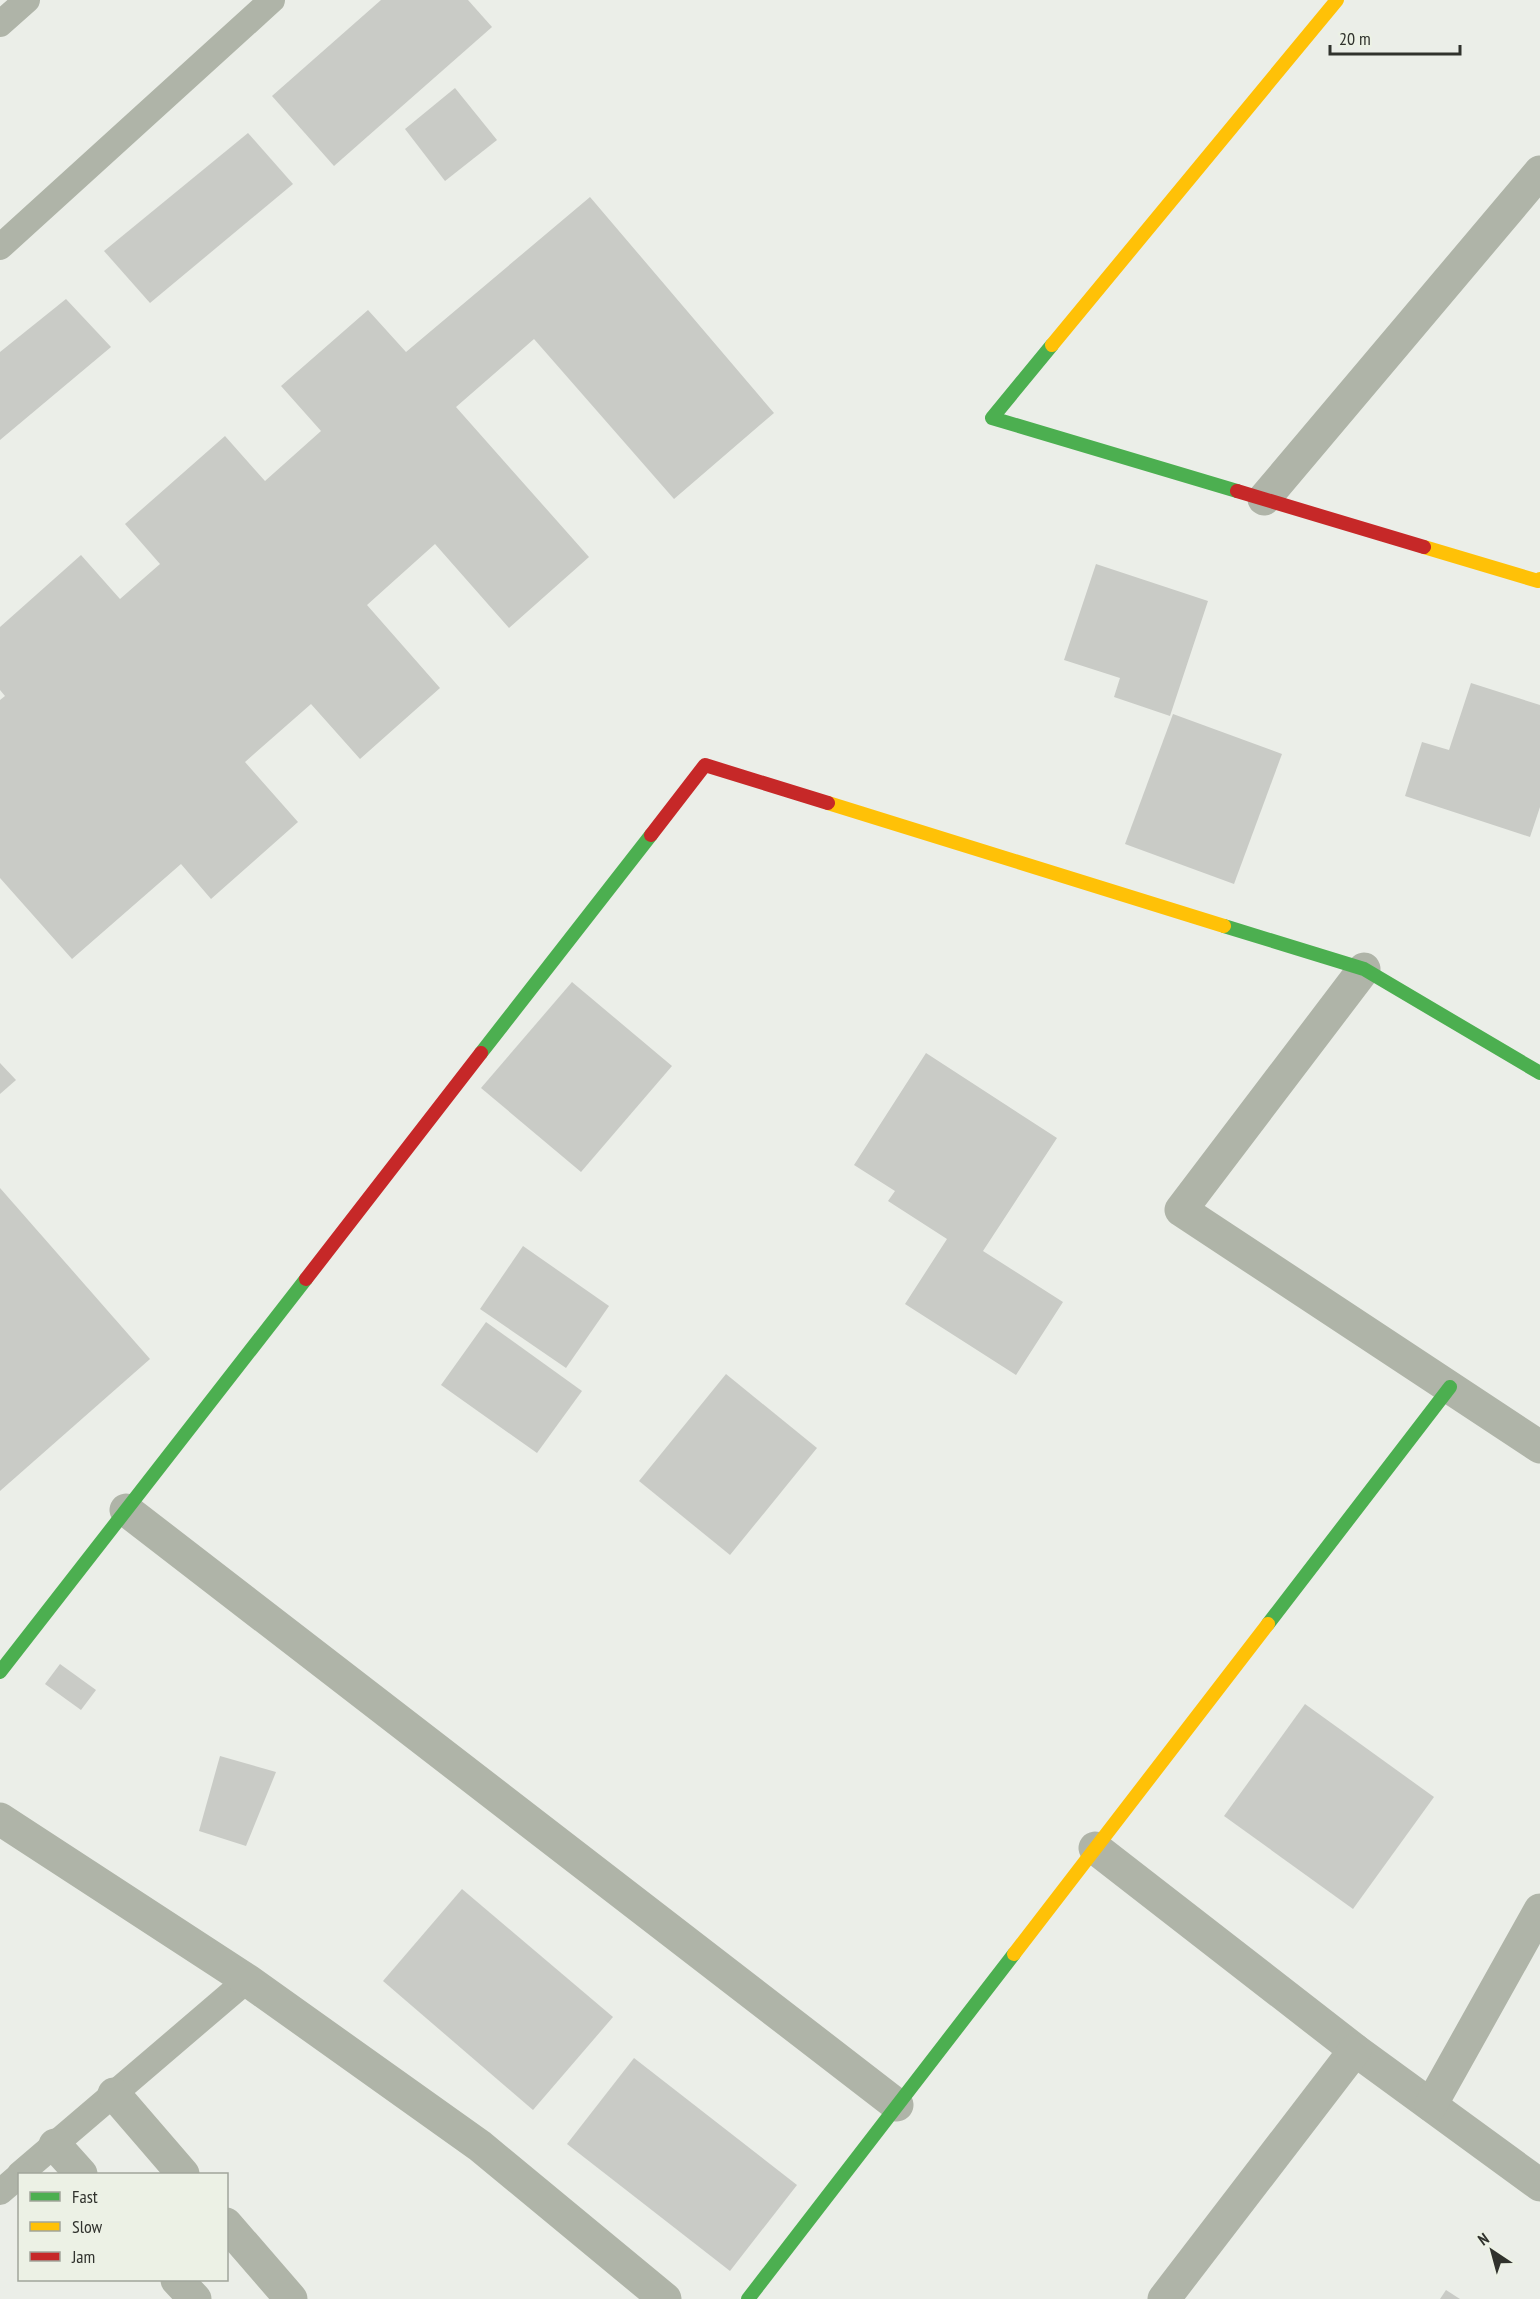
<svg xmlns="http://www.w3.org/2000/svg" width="1540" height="2299" font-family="'PT Sans Narrow',sans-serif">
<rect width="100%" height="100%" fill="#ebeee8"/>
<!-- building -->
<g fill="#c9cbc6">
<polygon points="381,0 468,0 492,27 334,166 272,96"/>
<polygon points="455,88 497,140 445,181 405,129"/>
<polygon points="248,133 293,184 150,303 104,251"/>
<polygon points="590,197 774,413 674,499 534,339 456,407 589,557 509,628 435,544 367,605 440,688 360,759 311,704 245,762 298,822 211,899 181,864 72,959 0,878 0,700 5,696 0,690 0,627 81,555 120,599 160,564 125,524 225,436 265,481 321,431 281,386 368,310 406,352"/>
<polygon points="66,299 111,347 0,440 0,352"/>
<polygon points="1096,564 1208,601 1170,716 1114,697 1120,678 1064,660"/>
<polygon points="1471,683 1540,705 1540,807 1530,837 1405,796 1422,742 1449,750"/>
<polygon points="1173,714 1282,754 1234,884 1125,844"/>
<polygon points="572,982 672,1066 581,1172 481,1088"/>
<polygon points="926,1053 1057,1138 983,1251 1063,1302 1016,1375 905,1304 947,1239 888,1201 895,1191 854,1165"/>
<polygon points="0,1063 16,1080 0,1094"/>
<polygon points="0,1188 150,1359 0,1491"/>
<polygon points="523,1246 609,1306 566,1368 480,1309"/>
<polygon points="486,1322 582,1391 537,1453 441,1385"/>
<polygon points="726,1374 817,1448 730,1555 639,1481"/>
<polygon points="60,1664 96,1690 81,1710 45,1684"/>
<polygon points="1305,1704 1434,1797 1353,1909 1224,1816"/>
<polygon points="220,1756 276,1772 246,1846 199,1831"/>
<polygon points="462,1889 613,2017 533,2110 383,1981"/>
<polygon points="634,2058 797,2185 730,2271 567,2144"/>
<polygon points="1446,2290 1460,2299 1440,2299"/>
</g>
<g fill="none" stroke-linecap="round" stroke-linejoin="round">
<!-- lane -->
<g stroke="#afb4a8" stroke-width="26">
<polyline points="0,24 27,0"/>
<polyline points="0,247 272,0"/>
<polyline points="20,2174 247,1980"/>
<polyline points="0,2192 20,2175"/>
</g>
<!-- street -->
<g stroke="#afb4a8" stroke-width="33">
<polyline points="1264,499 1540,172"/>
<polyline points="1364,969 1181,1210 1540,1447"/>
<polyline points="126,1510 897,2105"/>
<polyline points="0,1819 247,1980 480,2146 665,2299"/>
<polyline points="1095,1848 1355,2050 1540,2185"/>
<polyline points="114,2094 183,2174"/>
<polyline points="1431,2105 1540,1910"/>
<polyline points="55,2145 81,2174"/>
<polyline points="226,2224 291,2299"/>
<polyline points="177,2280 195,2299"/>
<polyline points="1164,2299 1355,2050"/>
</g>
<!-- fast -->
<g stroke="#4caf50" stroke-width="14">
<polyline points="1052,345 992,418 1237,491"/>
<polyline points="1224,926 1364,969 1540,1073"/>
<polyline points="481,1053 651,835"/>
<polyline points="1268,1624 1450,1387"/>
<polyline points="0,1672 306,1279"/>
<polyline points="748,2299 1014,1954"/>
</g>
<!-- slow -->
<g stroke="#ffc107" stroke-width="14">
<polyline points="1052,345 1337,0"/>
<polyline points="1424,547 1538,581 1540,579"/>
<polyline points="828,803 1224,926"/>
<polyline points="1014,1954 1268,1624"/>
</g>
<!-- jam -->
<g stroke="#c62828" stroke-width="14">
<polyline points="1237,491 1424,547"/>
<polyline points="651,835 705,765 828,803"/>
<polyline points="306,1279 481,1053"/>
</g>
</g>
<!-- legend -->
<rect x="18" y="2173" width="210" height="108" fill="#ecf1e5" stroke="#a1a59b" stroke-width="1.5"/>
<rect x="30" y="2192" width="30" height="9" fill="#4caf50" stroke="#a1a59b" stroke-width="1.5"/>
<text x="72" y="2203" font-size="18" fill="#30322d">Fast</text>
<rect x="30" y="2222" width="30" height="9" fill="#ffc107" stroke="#a1a59b" stroke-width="1.5"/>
<text x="72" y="2233" font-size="18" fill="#30322d">Slow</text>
<rect x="30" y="2252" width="30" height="9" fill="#c62828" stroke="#a1a59b" stroke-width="1.5"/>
<text x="72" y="2263" font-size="18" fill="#30322d">Jam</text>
<!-- north arrow -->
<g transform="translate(1492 2251) rotate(324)" stroke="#ecf1e5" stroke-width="4.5" paint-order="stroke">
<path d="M0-4.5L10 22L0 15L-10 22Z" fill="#30322d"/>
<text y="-9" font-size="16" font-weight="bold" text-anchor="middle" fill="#30322d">N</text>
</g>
<!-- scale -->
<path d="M1330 45v9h130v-9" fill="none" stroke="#30322d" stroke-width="3"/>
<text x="1339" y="45" font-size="18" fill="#30322d" stroke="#ecf1e5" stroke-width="4.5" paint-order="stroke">20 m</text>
</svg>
